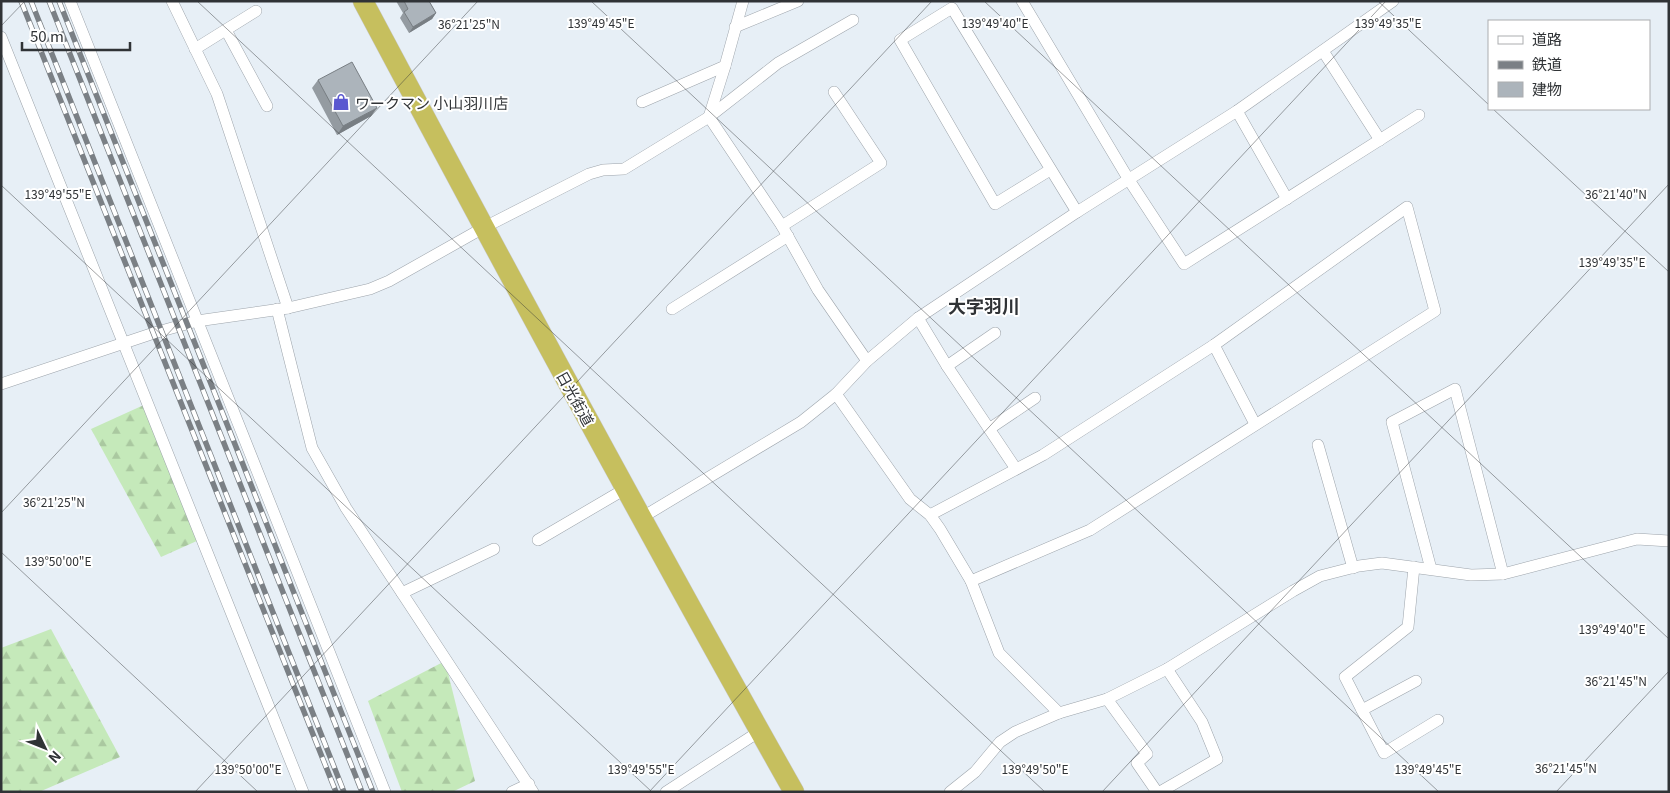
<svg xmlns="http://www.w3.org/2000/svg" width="1670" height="793" font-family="Georgia,'Noto Sans JP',serif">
<defs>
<pattern id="forest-firs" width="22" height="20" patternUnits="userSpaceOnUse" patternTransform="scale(1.25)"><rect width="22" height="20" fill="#c5e9ba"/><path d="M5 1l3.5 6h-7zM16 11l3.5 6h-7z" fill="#aac8a0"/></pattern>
</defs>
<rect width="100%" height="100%" fill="#e7eff6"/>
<!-- forest -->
<g fill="url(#forest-firs)">
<polygon points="146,404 199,540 161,557 91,429"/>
<polygon points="51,629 120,757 39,792 3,792 1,789 1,648"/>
<polygon points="445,661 475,781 452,792 402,792 368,701"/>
</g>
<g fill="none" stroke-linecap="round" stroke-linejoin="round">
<!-- street casing -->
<g stroke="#9da4ab" stroke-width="12">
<g id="street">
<polyline points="70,1 385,792"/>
<polyline points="172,1 217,94 288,308"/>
<polyline points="1022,1 1129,180 1184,264 1419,115"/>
<polyline points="735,27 798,1"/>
<polyline points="226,30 267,106"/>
<polyline points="1,37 303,792"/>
<polyline points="195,49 256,11"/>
<polyline points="1323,51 1380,140"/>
<polyline points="642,102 725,66"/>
<polyline points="1237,111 1287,199"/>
<polyline points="709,117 782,226 818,290 867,361"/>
<polyline points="709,117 725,66 743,1"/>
<polyline points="1050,170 995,204 900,40 952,8 1077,212"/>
<polyline points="782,226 881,163 834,92"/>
<polyline points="277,309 312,448 346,508 533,792"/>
<polyline points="672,309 788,236"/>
<polyline points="918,318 947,366 1016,469"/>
<polyline points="1214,345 1255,424"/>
<polyline points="947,366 995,333"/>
<polyline points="1,384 154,333 197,321 288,308 370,289 389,281 483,228 589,174 603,170 624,169 709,117 778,63 853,20"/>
<polyline points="836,394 910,499 930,515 940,529 971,581 999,653 1059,713"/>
<polyline points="989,429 1035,398"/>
<polyline points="1318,445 1353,568"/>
<polyline points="930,515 1043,455 1214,345 1407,207 1435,311 1090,530 971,581"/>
<polyline points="641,518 801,422 836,394 867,361 918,318 1077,212 1237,111 1393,1"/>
<polyline points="538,540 625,489"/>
<polyline points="1414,567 1408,627 1345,677 1384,753 1438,720"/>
<polyline points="1431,569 1392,422 1455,389 1503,574"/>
<polyline points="402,593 494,549"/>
<polyline points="1107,699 1147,754 1137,763 1157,792"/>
<polyline points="1362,710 1416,681"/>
<polyline points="512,792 529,784"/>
<polyline points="666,792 760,731"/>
<polyline points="950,792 975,772 1000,742 1015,732 1059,713 1107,699 1167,669 1293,591 1320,576 1359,566 1382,563 1471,575 1503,574 1637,539 1669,541"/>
<polyline points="1160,792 1217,759 1202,722 1167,669"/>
</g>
</g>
<!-- highway casing -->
<g stroke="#c9cacb" stroke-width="21">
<path id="highway" d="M363 1C504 266 646 530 794 792"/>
</g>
<!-- street -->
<use href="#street" stroke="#fff" stroke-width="11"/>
<!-- highway -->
<use href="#highway" stroke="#c6bf5e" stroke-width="20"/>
<!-- rail casing -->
<g stroke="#7b8085" stroke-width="5.5">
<g id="rail">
<polyline points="21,1 336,792"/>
<polyline points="31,1 344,792"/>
<polyline points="49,1 362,792"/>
<polyline points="59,1 373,792"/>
</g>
</g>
<!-- rail -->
<use href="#rail" stroke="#fff" stroke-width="4" stroke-dasharray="11" stroke-linecap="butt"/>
</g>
<!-- wall -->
<g fill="#949ba1">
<polygon points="396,1 429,1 436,13 432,19 409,33 400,18 403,13"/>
<polygon points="318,80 371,116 337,135 312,88"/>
</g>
<!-- shaded-wall -->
<g fill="#787e83">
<polygon points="436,13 432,19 409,33 413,27"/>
<polygon points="377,108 371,116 337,135 343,126"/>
</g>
<!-- building -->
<g fill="#acb4bb" stroke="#787e83">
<polygon points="404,1 429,1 436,13 413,27 404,12 408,9"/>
<polygon points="352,62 377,108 343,126 318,80"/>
</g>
<!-- ticks -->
<path fill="none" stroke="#303336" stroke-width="1" stroke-opacity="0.45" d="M197 1 1045 792M591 1 1439 792M984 1 1669 639M1378 1 1489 105M1 26 25 1M1493 109 1669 272M1 185 652 792M1 513 478 1M1 552 258 792M195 792 932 1M649 792 1386 1M1102 792 1669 184M1556 792 1669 671"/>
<!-- icons -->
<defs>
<g id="shop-bare" transform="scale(1.35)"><path d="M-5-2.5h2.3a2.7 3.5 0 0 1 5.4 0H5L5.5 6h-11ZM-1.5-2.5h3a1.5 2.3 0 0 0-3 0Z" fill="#5a58d0" stroke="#fff" stroke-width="2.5" paint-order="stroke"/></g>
</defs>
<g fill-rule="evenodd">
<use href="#shop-bare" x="341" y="102"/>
</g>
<g text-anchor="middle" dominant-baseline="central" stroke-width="4" stroke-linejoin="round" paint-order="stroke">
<!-- poi labels -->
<g font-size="15" fill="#303336" stroke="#fff" text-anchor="start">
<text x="355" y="102">ワークマン 小山羽川店</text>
</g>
<!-- street labels -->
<g font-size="15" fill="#303336" stroke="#fff">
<text transform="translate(576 398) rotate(61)">日光街道</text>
</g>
<!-- quarter labels -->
<g font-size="18" font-weight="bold" fill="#303336" stroke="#fff">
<text x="984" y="305">大字羽川</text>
</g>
</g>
<g font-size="12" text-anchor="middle" fill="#303336" stroke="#fff" stroke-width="4" stroke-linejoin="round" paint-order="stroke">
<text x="1388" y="28">139°49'35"E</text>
<text x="601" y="28">139°49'45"E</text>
<text x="995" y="28">139°49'40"E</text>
<text x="469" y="29">36°21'25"N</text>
<text x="1616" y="199">36°21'40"N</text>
<text x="58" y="199">139°49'55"E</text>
<text x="1612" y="267">139°49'35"E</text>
<text x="54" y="507">36°21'25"N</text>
<text x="58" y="566">139°50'00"E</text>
<text x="1612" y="634">139°49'40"E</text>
<text x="1616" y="686">36°21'45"N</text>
<text x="1566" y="773">36°21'45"N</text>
<text x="248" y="774">139°50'00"E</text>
<text x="641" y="774">139°49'55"E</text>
<text x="1035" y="774">139°49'50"E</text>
<text x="1428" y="774">139°49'45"E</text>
</g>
<!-- border -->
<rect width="1670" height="793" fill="none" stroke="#303336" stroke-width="5"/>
<!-- legend -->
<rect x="1488" y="20" width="162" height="90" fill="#ffffff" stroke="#acadaf"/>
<rect x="1498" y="36" width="25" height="8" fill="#ffffff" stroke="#acadaf"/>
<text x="1532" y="45" font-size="15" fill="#303336">道路</text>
<rect x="1498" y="61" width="25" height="8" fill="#7b8085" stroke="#acadaf"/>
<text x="1532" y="70" font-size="15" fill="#303336">鉄道</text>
<rect x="1498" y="82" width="25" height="15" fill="#acb4bb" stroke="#acadaf"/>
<text x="1532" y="95" font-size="15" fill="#303336">建物</text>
<!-- north arrow -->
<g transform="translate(45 748) rotate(133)" stroke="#ffffff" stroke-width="4" paint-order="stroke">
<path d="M0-4L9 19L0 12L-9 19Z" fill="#303336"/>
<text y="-8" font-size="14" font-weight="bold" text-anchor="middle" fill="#303336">N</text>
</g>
<!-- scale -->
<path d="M22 42v8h108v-8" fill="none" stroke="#303336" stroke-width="2.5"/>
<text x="30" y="42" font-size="15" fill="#303336" stroke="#ffffff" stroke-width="4" paint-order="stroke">50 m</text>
</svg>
